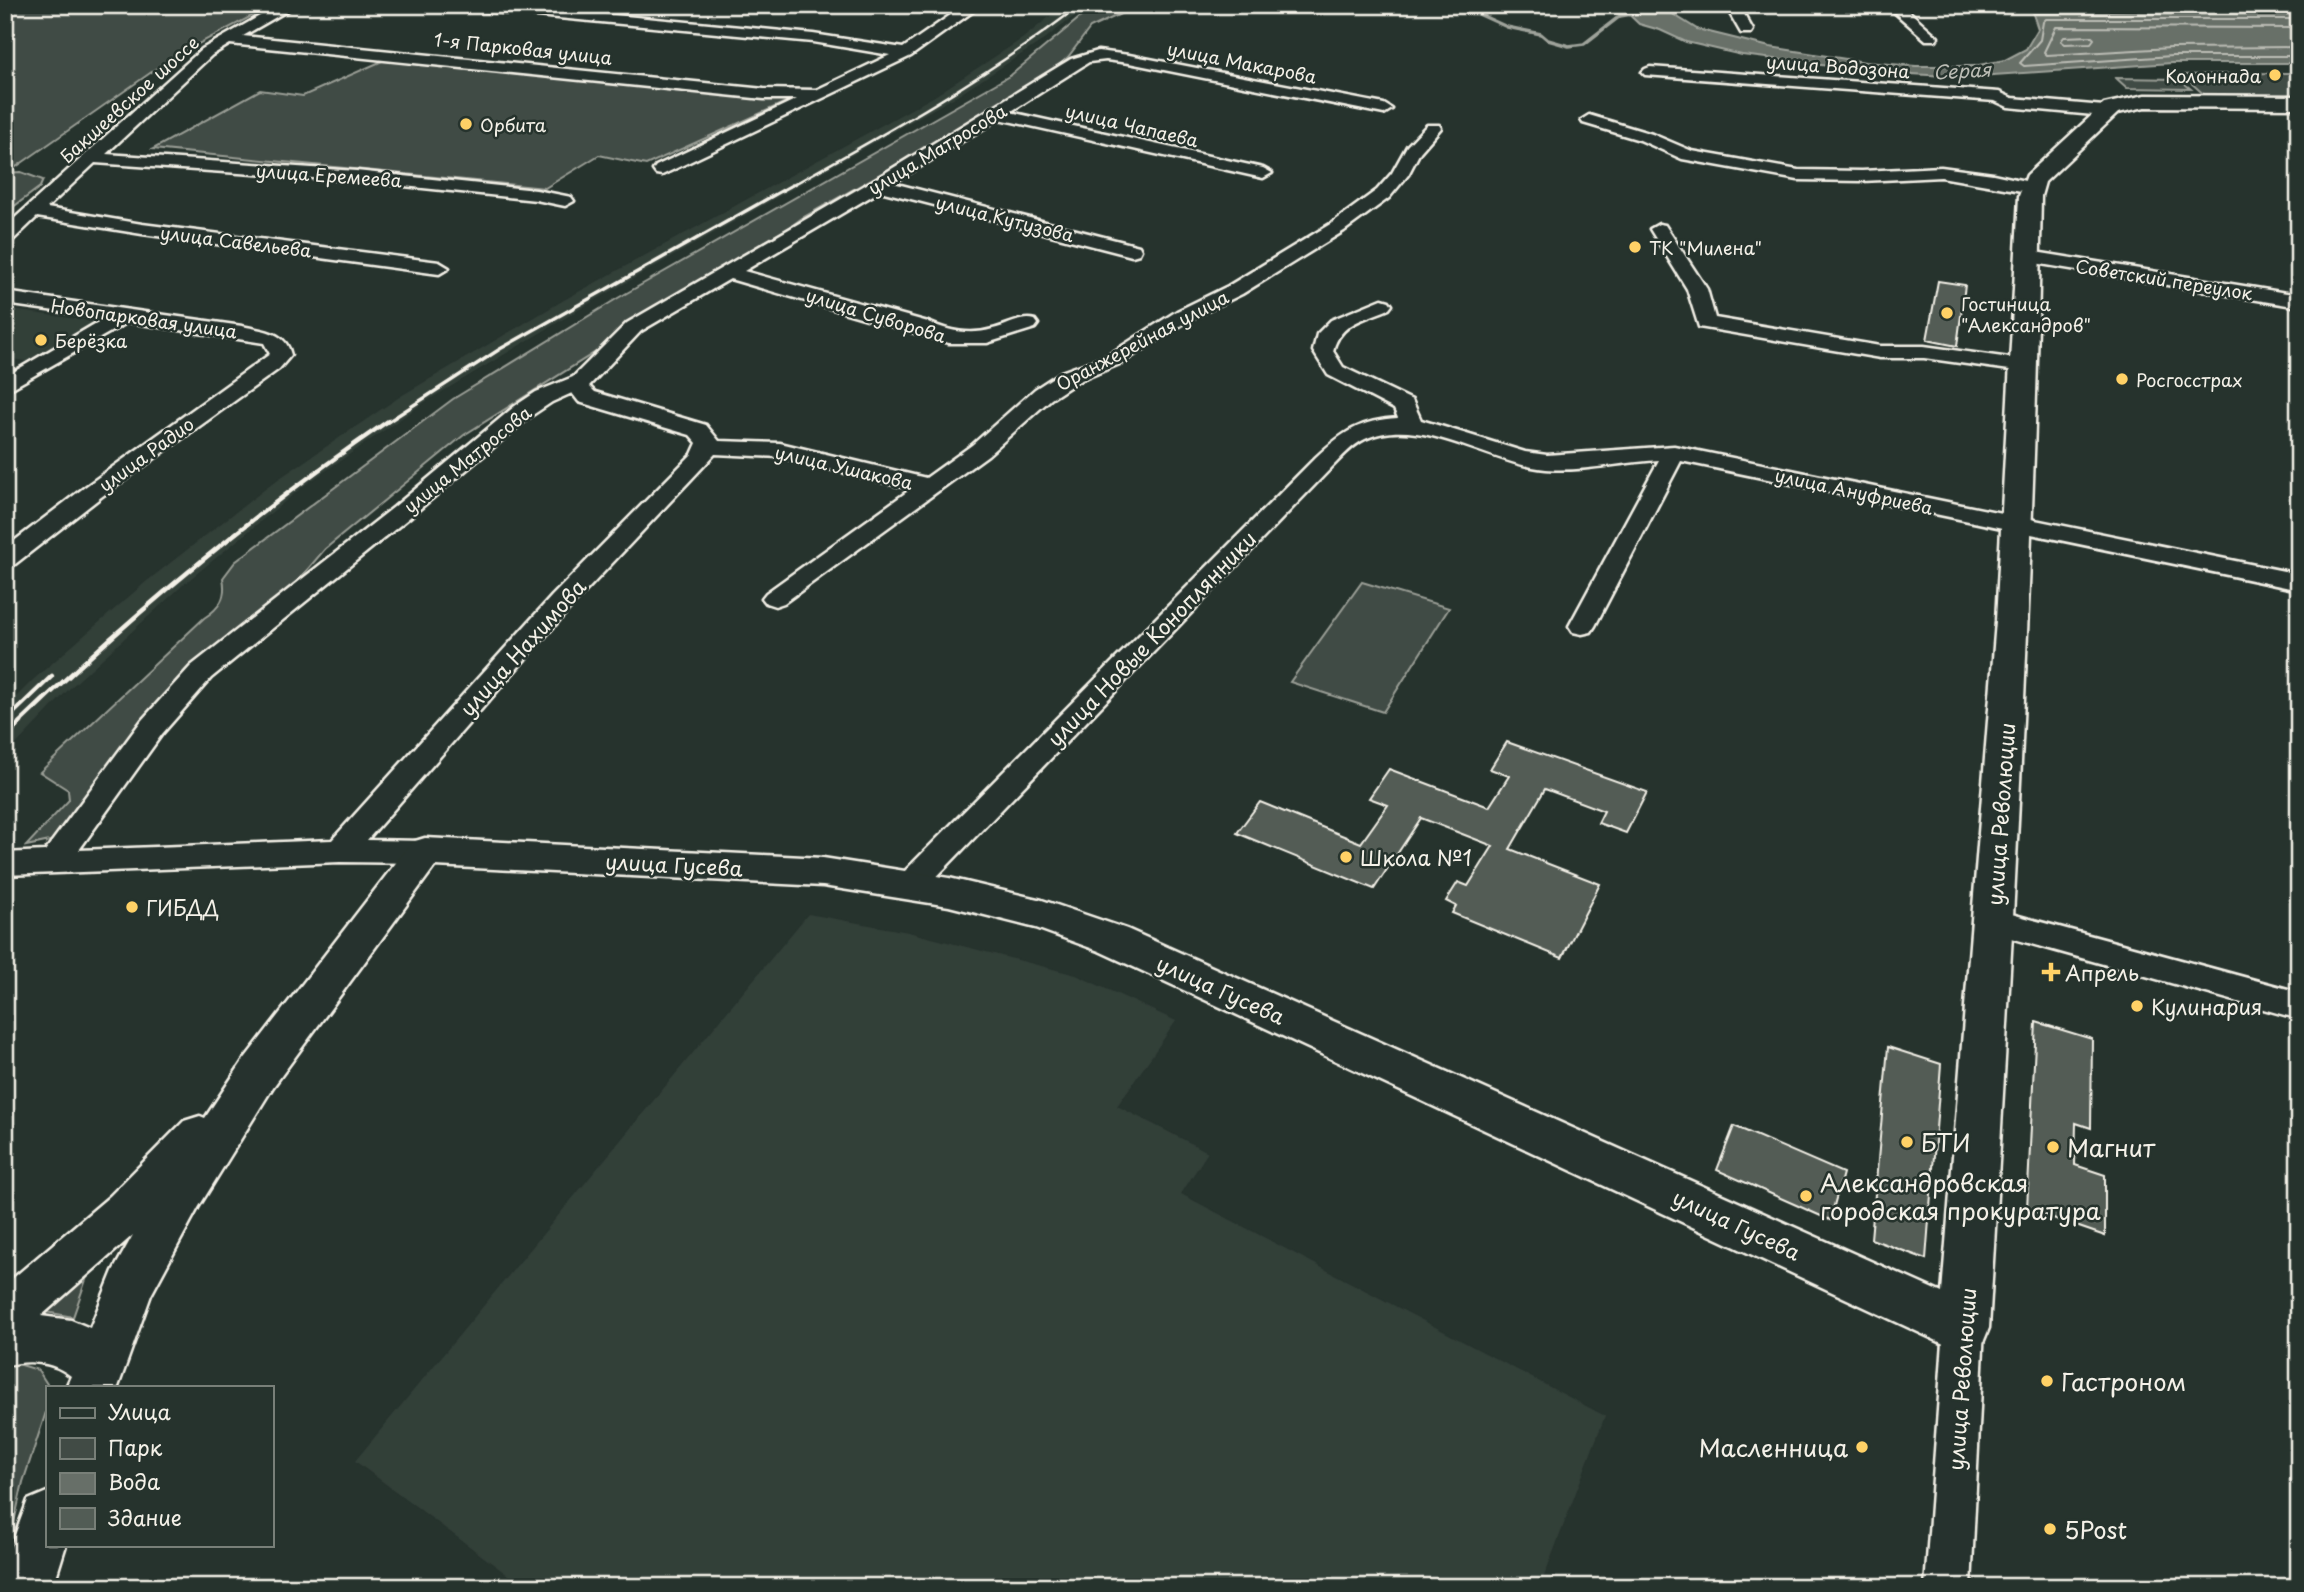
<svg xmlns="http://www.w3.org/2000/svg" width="2304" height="1592" font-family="'Playpen Sans',sans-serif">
<rect width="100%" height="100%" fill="#26332d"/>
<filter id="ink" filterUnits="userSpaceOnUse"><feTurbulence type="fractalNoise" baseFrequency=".0143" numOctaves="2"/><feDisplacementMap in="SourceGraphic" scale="14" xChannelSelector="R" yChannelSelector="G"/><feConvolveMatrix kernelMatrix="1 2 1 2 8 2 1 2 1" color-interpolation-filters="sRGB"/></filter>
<g filter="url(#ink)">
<!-- built -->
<g fill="#333f39">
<polygon points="1064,5 1089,5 1042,41 960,94 585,306 425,402 305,485 184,584 70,688 5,756 5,708 34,679 147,581 277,480 401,396 564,300 933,97 1022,39"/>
<polygon points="5,309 105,323 38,363 5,358"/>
<polygon points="808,914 908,932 1076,975 1176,1021 1117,1106 1208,1152 1181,1194 1605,1416 1540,1587 524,1587 355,1461"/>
</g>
<!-- green -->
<g fill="#414b45" stroke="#9a9e96" stroke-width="2">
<polygon points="5,5 273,5 173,57 16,167 5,164"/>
<path d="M1095 5H1140L1090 28 1068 57 1035 87 802 218 767 244 464 435 325 549 296 583 208 656 150 711 131 734 64 838 26 846 69 800 68 790 40 772 204 618C220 608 227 597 223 578L235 562 453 399 618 298 1011 75Z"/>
<polygon points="389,58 783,97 790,100 646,165 599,155 545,188 153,149 260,90 303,96"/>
<polygon points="2272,73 2299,73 2299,97 2207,97 2182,75"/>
<polygon points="2116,78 2179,79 2191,89 2127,88"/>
<polygon points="21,172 43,180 40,187 5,213 5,173"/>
<polygon points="1362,582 1449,608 1383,712 1290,682"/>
<polygon points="89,1271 73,1317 35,1310"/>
<polygon points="18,1364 38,1370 47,1384 47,1409 23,1482 11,1536 5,1546 5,1366"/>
</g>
<!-- water -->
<polygon fill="#676f68" stroke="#9fa39b" stroke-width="2" points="1619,5 1658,5 1697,29 1770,47 1865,62 1916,66 1974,66 2005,60 2026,49 2038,29 2033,14 2037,13 2139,10 2299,12 2299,63 2172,63 1963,77 1876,72 1742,55 1686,42 1660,30 1639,24"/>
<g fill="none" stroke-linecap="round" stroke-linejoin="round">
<!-- shore -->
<g stroke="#bcbdb5" stroke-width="2">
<polyline points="2299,19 2046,19 2043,22 2040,40 2020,63 2024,66 2172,56 2299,56"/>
<polyline points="2299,28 2056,27 2044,52 2047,55 2171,48 2299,47"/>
<polygon points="2091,36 2094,39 2091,43 2065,44 2061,41 2064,37"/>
</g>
<!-- stream -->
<polyline stroke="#9fa39b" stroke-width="3.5" points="1475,6 1474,12 1507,27 1541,34 1548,40 1569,46 1584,44 1620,16 1638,13"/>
</g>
<!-- building -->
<g fill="#525c55" stroke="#f4f1e8" stroke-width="2">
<polygon points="1938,281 1965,285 1957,346 1927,340"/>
<polygon points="1507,742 1647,792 1626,833 1598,823 1604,811 1545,789 1510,849 1600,884 1562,958 1452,913 1456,906 1446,901 1458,882 1468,886 1493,846 1421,818 1374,889 1237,833 1260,802 1361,843 1388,805 1369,798 1389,769 1489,807 1509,776 1490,769"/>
<polygon points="2036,1022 2092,1039 2091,1128 2076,1123 2075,1165 2105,1175 2105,1236 2027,1209"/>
<polygon points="1888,1047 1941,1064 1926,1259 1871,1239"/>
<polygon points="1734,1126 1843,1173 1830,1220 1717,1170"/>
</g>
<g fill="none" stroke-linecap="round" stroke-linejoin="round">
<!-- minor casing -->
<g stroke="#f4f1e8" stroke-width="5">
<g id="minor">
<polygon points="279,5 297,5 243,36 764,89 816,90 890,55 813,42 462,9 455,5 509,5 813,34 903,48 965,5 982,5 911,56 662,175 656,174 653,170 656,166 797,99 764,99 230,44 212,55 106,154 356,171 536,190 571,197 574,201 565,206 536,200 356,181 95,163 47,208 142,224 439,262 449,268 439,274 142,234 37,217 12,241 5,242 5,227 202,49"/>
<polygon points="1725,5 1739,5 1753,30 1751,33 1741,33"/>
<polygon points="1886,5 1902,5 1938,37 1936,40 1926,40"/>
<path d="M1098 51 1129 55 1384 104 1392 109 1384 114 1129 63 1106 60 1089 62 1010 112 1263 168 1272 173 1263 178 999 119 893 183 1139 246 1141 250 1139 254 1132 256 880 191 744 271 928 322C949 331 970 336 993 329 1007 326 1021 316 1035 320L1038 324 1035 328 987 343H949L730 279 641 331 589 386 595 392 706 425 719 441 780 443 926 478 972 445 1035 389 1061 372 1108 355 1177 311 1228 286 1332 223 1377 190 1392 173 1407 146 1427 125H1439L1441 128 1420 152 1408 175 1389 198 1344 231 1242 294 1191 319 1122 363 1077 382 1051 399 988 455 784 603 775 606 766 603 762 598 766 593 911 489 780 457 715 454 570 608 367 840 425 841 436 844 440 852 436 860 425 863 340 862 5 875V853L45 851 142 720 191 666 394 507 515 406 536 392 573 377 627 323 872 181 1071 59ZM572 393 579 402 690 435 697 443 692 454 552 596 332 840 79 850 162 734 211 678 410 517 531 416 552 402Z"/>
<polygon points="1650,67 1999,92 2012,98 2104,106 2112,111 2104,116 2008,107 1995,101 1645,75 1642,72 1645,69"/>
<polygon points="1589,115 1652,134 1692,151 1798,170 1862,171 1941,167 1993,174 2039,184 2042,188 2033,193 1941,177 1862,181 1798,180 1682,159 1640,140 1583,123 1581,120"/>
<polygon points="1659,224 1665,225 1707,289 1715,318 1880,346 1924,346 2024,360 2031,362 2035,366 2031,370 2024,372 1924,358 1880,358 1699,327 1687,289 1650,229"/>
<polygon points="2029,251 2299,295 2299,307 2022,261 2020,257 2022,253"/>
<path d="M5 292 242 326C263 331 286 331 291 355L279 369 101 497 14 565 5 567V548L85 487 270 354 264 343 128 322 5 392V377L105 318 5 304Z"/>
<path d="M1382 299 1389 301 1392 305 1389 309C1364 320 1340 322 1333 351L1343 367 1412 400 1421 420 1525 452 1547 455 1674 446 2299 574V590L1681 461 1595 626 1591 632 1582 634 1573 632 1569 626 1659 460C1622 462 1584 472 1546 469 1489 464 1420 413 1365 439 1352 445 1342 457 1332 467L920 894 909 898 898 894 893 886 898 878 1316 457C1343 432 1360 420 1398 418L1394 409 1328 375 1313 351 1317 334 1331 320Z"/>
<polygon points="1993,909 2299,992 2299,1019 1982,930 1977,921 1982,912"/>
<polygon points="1964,1309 1978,1314 1984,1328 1971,1587 1925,1587 1944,1328 1950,1314"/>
</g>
</g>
<!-- major casing -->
<g stroke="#f4f1e8" stroke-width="5">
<g id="major">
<path d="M2145 95 2299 96V108L2145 107 2118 113 2045 182 2041 196C2034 574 2012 951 1989 1328L1982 1345 1964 1352 1946 1345 1216 1005 1099 951 1036 928 949 906 823 886 435 866 273 1087 198 1208 151 1295 118 1387H66L71 1376C53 1361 27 1359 5 1366V1285L110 1196 184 1121 200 1116 205 1118 243 1061 412 842 425 838 823 858 949 878 1042 900 1127 929 1942 1293 1996 621 2019 196 2027 175 2104 104ZM133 1235 113 1271 90 1328 71 1320 41 1316Z"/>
<polygon points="47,1492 47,1545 66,1545 53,1587 5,1587 5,1562 28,1500"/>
</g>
</g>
<!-- minor -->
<use href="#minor" fill="#26332d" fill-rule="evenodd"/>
<!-- major -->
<use href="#major" fill="#26332d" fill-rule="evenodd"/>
<!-- rail-far3 -->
<path stroke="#f4f1e8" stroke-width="2.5" d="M789 187C890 131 989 76 1080 5"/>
<!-- rail-far2 -->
<polyline stroke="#f4f1e8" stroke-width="3.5" points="386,423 500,349 792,185"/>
<!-- rail-far1 -->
<g stroke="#f4f1e8" stroke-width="4.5">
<polyline points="5,721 52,676"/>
<path d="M19 723C134 613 256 511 388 421"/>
</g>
<!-- rail -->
<polyline stroke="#f4f1e8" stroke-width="5" points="5,737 21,722"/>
</g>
</g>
<!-- markers -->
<g fill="#ffd166" stroke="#26332d" stroke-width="2.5">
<circle cx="2275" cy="75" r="7"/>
<circle cx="466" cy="124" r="7"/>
<circle cx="1635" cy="247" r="7"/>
<circle cx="1947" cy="313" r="7"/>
<circle cx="41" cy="340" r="7"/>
<circle cx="2122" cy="379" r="7"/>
<circle cx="1346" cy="857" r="7"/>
<circle cx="132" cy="907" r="7"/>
<path d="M2047.5 961.5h7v7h7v7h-7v7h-7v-7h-7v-7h7z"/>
<circle cx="2137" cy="1006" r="7"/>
<circle cx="1907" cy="1142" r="7"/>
<circle cx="2053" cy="1147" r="7"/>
<circle cx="1806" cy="1196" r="7"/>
<circle cx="2047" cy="1381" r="7"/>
<circle cx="1862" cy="1447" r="7"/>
<circle cx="2050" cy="1529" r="7"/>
</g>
<g text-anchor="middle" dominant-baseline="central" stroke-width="5" stroke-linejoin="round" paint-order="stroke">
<!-- far-street labels -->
<g font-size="18" fill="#f4f1e8" stroke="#26332d">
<text transform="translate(523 48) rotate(6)">1-я Парковая улица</text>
<text transform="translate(1242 62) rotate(11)">улица Макарова</text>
<text transform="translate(1838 66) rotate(4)">улица Водозона</text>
<text transform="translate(129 99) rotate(-42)">Бакшеевское шоссе</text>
<text transform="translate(1132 125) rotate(13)">улица Чапаева</text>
<text transform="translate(937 149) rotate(-31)">улица Матросова</text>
<text transform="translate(329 175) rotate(4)">улица Еремеева</text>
<text transform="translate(1005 218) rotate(14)">улица Кутузова</text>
<text transform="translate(236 241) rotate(7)">улица Савельева</text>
<text transform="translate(2164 279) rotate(9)">Советский переулок</text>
<text transform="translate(876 315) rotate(17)">улица Суворова</text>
<text transform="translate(144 318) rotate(8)">Новопарковая улица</text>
<text transform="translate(1142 340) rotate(-28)">Оранжерейная улица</text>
<text transform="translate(146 454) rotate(-36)">улица Радио</text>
<text transform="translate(467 459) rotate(-39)">улица Матросова</text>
<text transform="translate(844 467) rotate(13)">улица Ушакова</text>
<text transform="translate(1854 491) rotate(12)">улица Ануфриева</text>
</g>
<!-- far-poi labels -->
<g font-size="18" fill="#f4f1e8" stroke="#26332d" text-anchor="start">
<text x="2261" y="75" text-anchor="end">Колоннада</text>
<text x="480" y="124">Орбита</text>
<text x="1649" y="247">ТК "Милена"</text>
<text x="1961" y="303">Гостиница<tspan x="1961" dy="21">"Александров"</tspan></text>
<text x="55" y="340">Берёзка</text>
<text x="2136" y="379">Росгосстрах</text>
</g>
<!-- far-water labels -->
<g font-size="19" font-style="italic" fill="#bcbdb5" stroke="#26332d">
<text transform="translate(1962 70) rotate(-3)">Серая</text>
</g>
<!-- street labels -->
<g font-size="21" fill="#f4f1e8" stroke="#26332d">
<text transform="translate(1151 638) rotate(-46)">улица Новые Коноплянники</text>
<text transform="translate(522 647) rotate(-48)">улица Нахимова</text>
<text transform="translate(2000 814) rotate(-86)">улица Революции</text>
<text transform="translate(674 864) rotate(3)">улица Гусева</text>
<text transform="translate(1221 989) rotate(24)">улица Гусева</text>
<text transform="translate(1737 1224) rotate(25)">улица Гусева</text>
<text transform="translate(1961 1379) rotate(-86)">улица Революции</text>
</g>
<!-- poi labels -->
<g font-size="21" fill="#f4f1e8" stroke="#26332d" text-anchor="start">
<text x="1360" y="857">Школа №1</text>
<text x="146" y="907">ГИБДД</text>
<text x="2065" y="972">Апрель</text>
<text x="2151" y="1006">Кулинария</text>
</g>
<!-- near-poi labels -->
<g font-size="24" fill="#f4f1e8" stroke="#26332d" text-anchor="start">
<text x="1921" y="1142">БТИ</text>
<text x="2067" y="1147">Магнит</text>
<text x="1820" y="1182">Александровская<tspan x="1820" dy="28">городская прокуратура</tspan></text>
<text x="2061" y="1381">Гастроном</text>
<text x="1848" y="1447" text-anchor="end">Масленница</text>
<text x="2064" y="1529">5Post</text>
</g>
</g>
<!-- margin -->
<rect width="2304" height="1592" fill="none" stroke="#26332d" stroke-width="28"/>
<rect x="14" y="14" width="2276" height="1564" fill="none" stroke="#f4f1e8" stroke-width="2.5" filter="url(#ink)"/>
<!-- legend -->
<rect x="46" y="1386" width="228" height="161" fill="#26332d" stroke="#787f78" stroke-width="2"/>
<rect x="60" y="1408" width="35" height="10" fill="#26332d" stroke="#787f78" stroke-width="2"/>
<text x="108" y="1420" font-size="21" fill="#f4f1e8">Улица</text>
<rect x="60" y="1438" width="35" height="21" fill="#414b45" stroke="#787f78" stroke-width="2"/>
<text x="108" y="1456" font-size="21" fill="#f4f1e8">Парк</text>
<rect x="60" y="1473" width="35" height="21" fill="#676f68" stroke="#787f78" stroke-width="2"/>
<text x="108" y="1490" font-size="21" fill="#f4f1e8">Вода</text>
<rect x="60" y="1508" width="35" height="21" fill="#525c55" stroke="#787f78" stroke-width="2"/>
<text x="108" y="1526" font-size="21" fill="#f4f1e8">Здание</text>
</svg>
